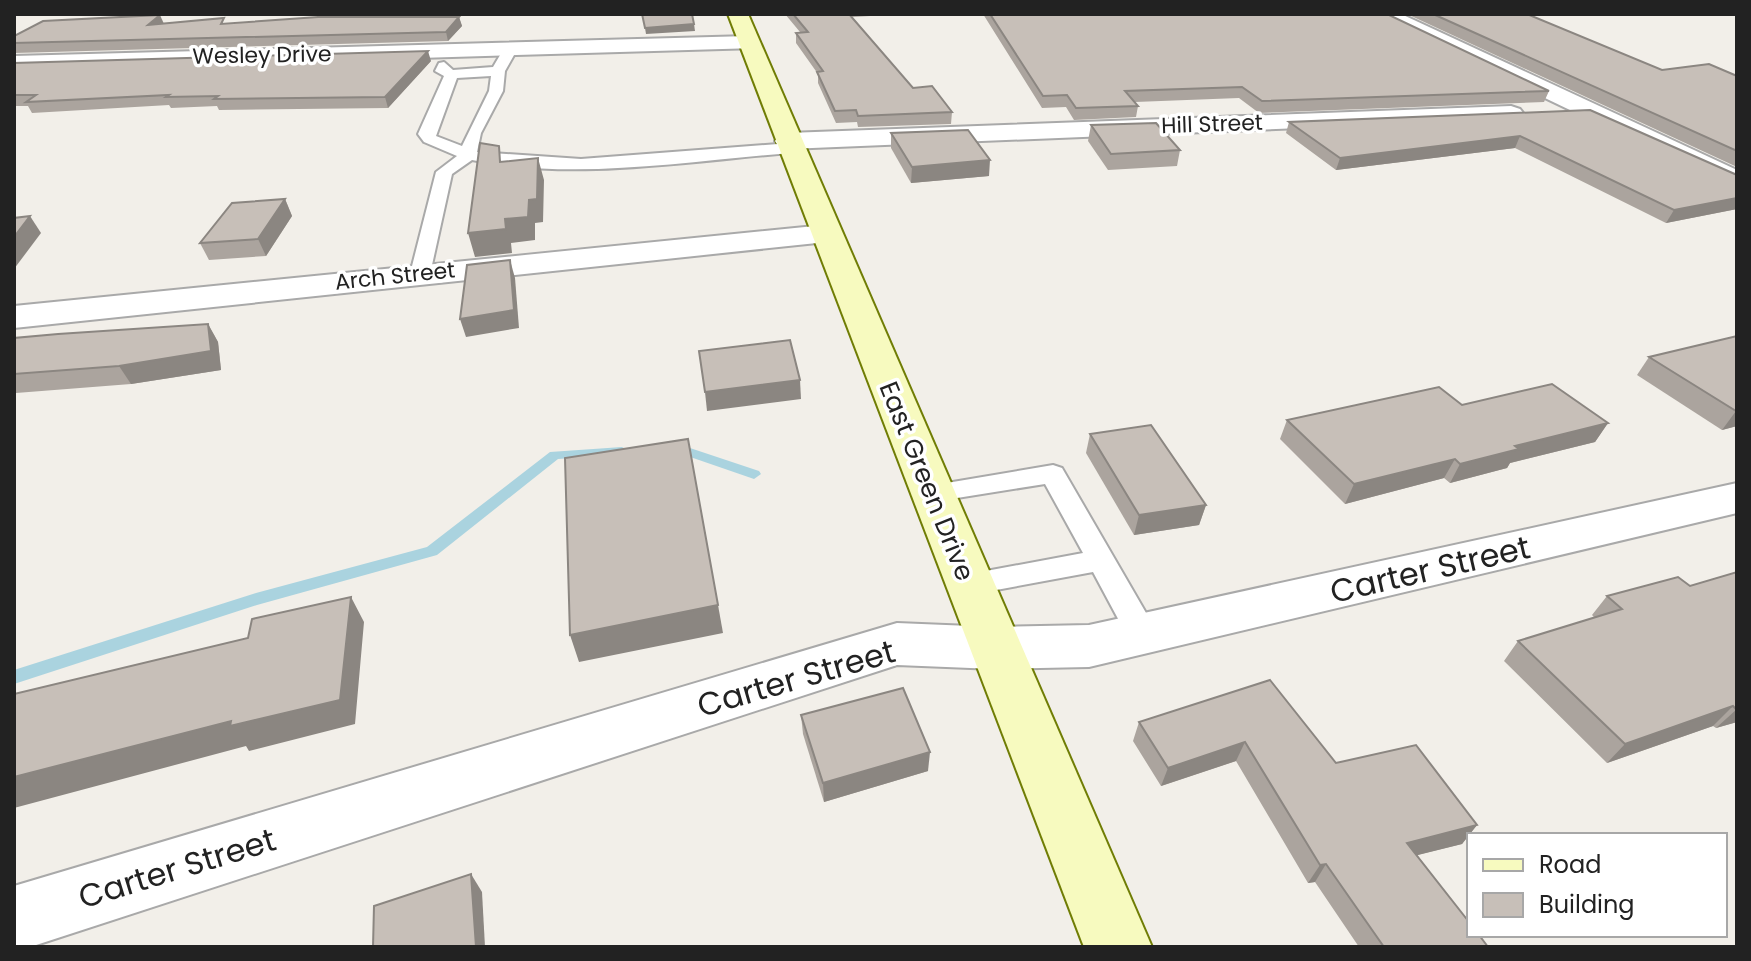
<svg xmlns="http://www.w3.org/2000/svg" width="1751" height="961" font-family="Poppins,sans-serif">
<rect width="100%" height="100%" fill="#f2efe9"/>
<g fill="none" stroke-linecap="round" stroke-linejoin="round">
<!-- stream -->
<g fill="#aad3df" fill-rule="evenodd">
<polygon points="675,443 759,471 761,474 754,479 670,450 668,447"/>
<polygon points="622,447 629,451 627,454 558,459 437,555 257,605 14,684 14,670 256,593 427,547 550,452"/>
</g>
<!-- service casing -->
<g stroke="#a9a9a9" stroke-width="4">
<g id="service">
<path d="M506 45 518 48 505 71 503 91 481 133 477 152 581 159 791 143 799 148 791 153C687 161 576 181 472 160L452 174 430 274 427 278H413L410 274 436 172 457 156 424 142 418 134 444 76 435 71 439 63 444 62 453 70 493 67ZM491 76 489 91 462 146 436 136 457 78Z"/>
<polygon points="1053,465 1062,468 1153,625 1157,634 1153,643 1142,646 1131,643 1093,572 969,595 959,592 954,584 959,576 1083,553 1045,484 932,502 923,499 919,493 923,487"/>
</g>
</g>
<!-- minor casing -->
<g stroke="#a9a9a9" stroke-width="4">
<g id="minor">
<polygon points="1375,14 1401,14 1737,170 1737,190 1378,18"/>
<polygon points="749,36 760,43 757,48 14,70 14,56"/>
<polygon points="1511,106 1520,109 1524,114 1520,119 788,149 779,147 775,141 779,135 788,133"/>
<polygon points="825,225 836,227 841,234 836,241 14,328 14,306"/>
<polygon points="1737,483 1737,513 1089,667 995,669 897,665 30,947 14,947 14,886 897,623 995,627 1089,625"/>
</g>
</g>
<!-- secondary casing -->
<g stroke="#707d05" stroke-width="4">
<polygon id="secondary" points="728,14 748,14 1152,947 1084,947"/>
</g>
<!-- service -->
<use href="#service" fill="#fff" fill-rule="evenodd"/>
<!-- minor -->
<use href="#minor" fill="#fff" fill-rule="evenodd"/>
<!-- secondary -->
<use href="#secondary" fill="#f7fabf" fill-rule="evenodd"/>
</g>
<!-- wall -->
<g fill="#aba49e">
<polygon points="785,14 907,14 852,17 913,88 952,112 951,124 858,127 857,122 836,123 818,83 818,74 796,43 796,33 800,32"/>
<polygon points="983,14 1387,14 1549,91 1544,102 1259,113 1239,98 1135,102 1138,106 1136,117 1074,120 1066,107 1042,108"/>
<polygon points="1407,14 1527,14 1662,70 1737,76 1737,167"/>
<polygon points="459,17 462,26 448,41 14,53 14,36 164,24 227,24"/>
<polygon points="431,61 388,108 219,110 217,106 171,108 169,105 32,113 28,106 14,106 14,63"/>
<polygon points="1590,110 1737,175 1737,209 1666,223 1515,148 1336,170 1286,133 1289,122"/>
<polygon points="1091,125 1180,150 1177,166 1108,170 1088,141"/>
<polygon points="891,133 989,176 911,183 891,148"/>
<polygon points="285,199 292,216 266,256 209,260 200,243"/>
<polygon points="208,324 218,342 221,370 131,384 16,393 14,396 14,338"/>
<polygon points="1737,336 1737,426 1722,430 1637,375 1649,357"/>
<polygon points="1462,405 1608,423 1595,442 1510,463 1507,468 1450,483 1444,478 1345,504 1280,439 1287,420"/>
<polygon points="1090,434 1206,505 1199,525 1134,535 1086,453"/>
<polygon points="1737,572 1737,722 1716,728 1713,726 1607,763 1504,661 1518,641 1595,618 1592,615 1607,596 1690,586"/>
<polygon points="1270,680 1336,763 1477,825 1462,844 1417,855 1488,947 1359,947 1315,882 1308,883 1236,761 1161,786 1133,741 1139,722"/>
<polygon points="801,715 928,771 824,802 803,734"/>
</g>
<!-- shaded-wall -->
<g fill="#8b8681">
<polygon points="160,15 164,24 148,25"/>
<polygon points="459,17 462,26 448,41 446,32"/>
<polygon points="694,24 695,31 646,34 645,28"/>
<polygon points="428,51 431,61 388,108 385,97"/>
<polygon points="1520,136 1515,148 1336,170 1340,158"/>
<polygon points="538,158 544,180 543,222 535,223 535,240 511,243 512,253 475,257 468,233 505,219 529,200"/>
<polygon points="990,160 989,176 911,183 912,167"/>
<polygon points="1737,198 1737,209 1666,223 1674,210"/>
<polygon points="285,199 292,216 266,256 258,239"/>
<polygon points="30,216 41,233 14,269 14,237"/>
<polygon points="510,260 515,278 519,328 466,337 460,319"/>
<polygon points="208,324 218,342 221,370 131,384 119,366"/>
<polygon points="800,380 801,399 707,411 705,392"/>
<polygon points="1736,411 1737,426 1722,430"/>
<polygon points="1608,423 1595,442 1510,463 1507,468 1450,483 1460,464 1515,446"/>
<polygon points="1455,459 1444,478 1345,504 1354,484"/>
<polygon points="1206,505 1199,525 1134,535 1139,515"/>
<polygon points="351,597 364,622 355,724 249,751 246,746 14,808 14,777 231,721"/>
<polygon points="718,605 723,633 579,662 570,635"/>
<polygon points="1733,706 1713,726 1607,763 1625,744"/>
<polygon points="1737,709 1737,722 1716,728"/>
<polygon points="1245,742 1236,761 1161,786 1168,768"/>
<polygon points="930,752 928,771 824,802 823,783"/>
<polygon points="1477,825 1462,844 1394,861 1407,843"/>
<polygon points="1326,864 1315,882 1308,883 1320,865"/>
<polygon points="471,874 482,892 485,947 476,947"/>
</g>
<!-- building -->
<g fill="#c7bfb8" stroke="#8b8681" stroke-width="2">
<polygon points="642,14 692,14 694,24 645,28"/>
<polygon points="793,14 849,14 913,88 932,86 952,112 858,116 856,110 835,111 817,72 823,71 796,33 808,32"/>
<polygon points="990,14 1387,14 1549,91 1262,101 1242,87 1125,91 1138,106 1076,108 1067,95 1043,96"/>
<polygon points="1433,14 1527,14 1662,70 1709,64 1737,76 1737,151"/>
<polygon points="160,15 148,25 224,18 221,24 318,17 459,17 446,32 14,43 14,36 43,21"/>
<polygon points="428,51 385,97 214,99 218,96 166,97 169,95 26,102 36,95 14,95 14,63"/>
<polygon points="1590,110 1737,175 1737,198 1674,210 1520,136 1340,158 1289,122"/>
<polygon points="1156,123 1180,150 1111,154 1091,125"/>
<polygon points="968,130 990,160 912,167 891,133"/>
<polygon points="480,143 499,146 500,162 538,158 537,199 529,200 528,217 505,219 506,229 468,233"/>
<polygon points="285,199 258,239 200,243 232,203"/>
<polygon points="30,216 14,237 14,218"/>
<polygon points="510,260 514,310 460,319 467,265"/>
<polygon points="208,324 211,351 119,366 14,374 14,338 58,334"/>
<polygon points="1737,336 1736,411 1649,357"/>
<polygon points="790,340 800,380 705,392 699,351"/>
<polygon points="1552,384 1608,423 1515,446 1519,449 1460,464 1455,459 1354,484 1287,420 1439,387 1462,405"/>
<polygon points="1151,425 1206,505 1139,515 1090,434"/>
<polygon points="688,439 718,605 570,635 565,458"/>
<polygon points="1737,572 1736,709 1733,706 1625,744 1518,641 1622,609 1607,596 1678,577 1690,586"/>
<polygon points="351,597 340,700 230,726 231,721 14,777 14,694 248,638 252,619"/>
<polygon points="1270,680 1336,763 1416,745 1477,825 1407,843 1469,922 1469,935 1479,935 1488,947 1384,947 1326,864 1320,865 1245,742 1168,768 1139,722"/>
<polygon points="903,688 930,752 823,783 801,715"/>
<polygon points="471,874 476,947 373,947 374,906"/>
</g>
<g text-anchor="middle" dominant-baseline="central" stroke-width="7" stroke-linejoin="round" paint-order="stroke">
<!-- far-street labels -->
<g font-size="22" fill="#222" stroke="#fff">
<text transform="translate(262 55) rotate(-1)">Wesley Drive</text>
<text transform="translate(1212 124) rotate(-2)">Hill Street</text>
<text transform="translate(395 276) rotate(-6)">Arch Street</text>
</g>
<!-- street labels -->
<g font-size="26" fill="#222" stroke="#fff">
<text transform="translate(927 481) rotate(68)">East Green Drive</text>
</g>
<!-- near-street labels -->
<g font-size="32" fill="#222" stroke="#fff">
<text transform="translate(1430 569) rotate(-13)">Carter Street</text>
<text transform="translate(796 678) rotate(-16)">Carter Street</text>
<text transform="translate(177 868) rotate(-17)">Carter Street</text>
</g>
</g>
<!-- border -->
<rect width="1751" height="961" fill="none" stroke="#222222" stroke-width="32"/>
<!-- legend -->
<rect x="1467" y="833" width="260" height="104" fill="#ffffff" stroke="#a7a7a7" stroke-width="2"/>
<rect x="1483" y="859" width="40" height="12" fill="#f7fabf" stroke="#a7a7a7" stroke-width="2"/>
<text x="1539" y="873" font-size="24" fill="#222222">Road</text>
<rect x="1483" y="893" width="40" height="24" fill="#c7bfb8" stroke="#a7a7a7" stroke-width="2"/>
<text x="1539" y="913" font-size="24" fill="#222222">Building</text>
</svg>
